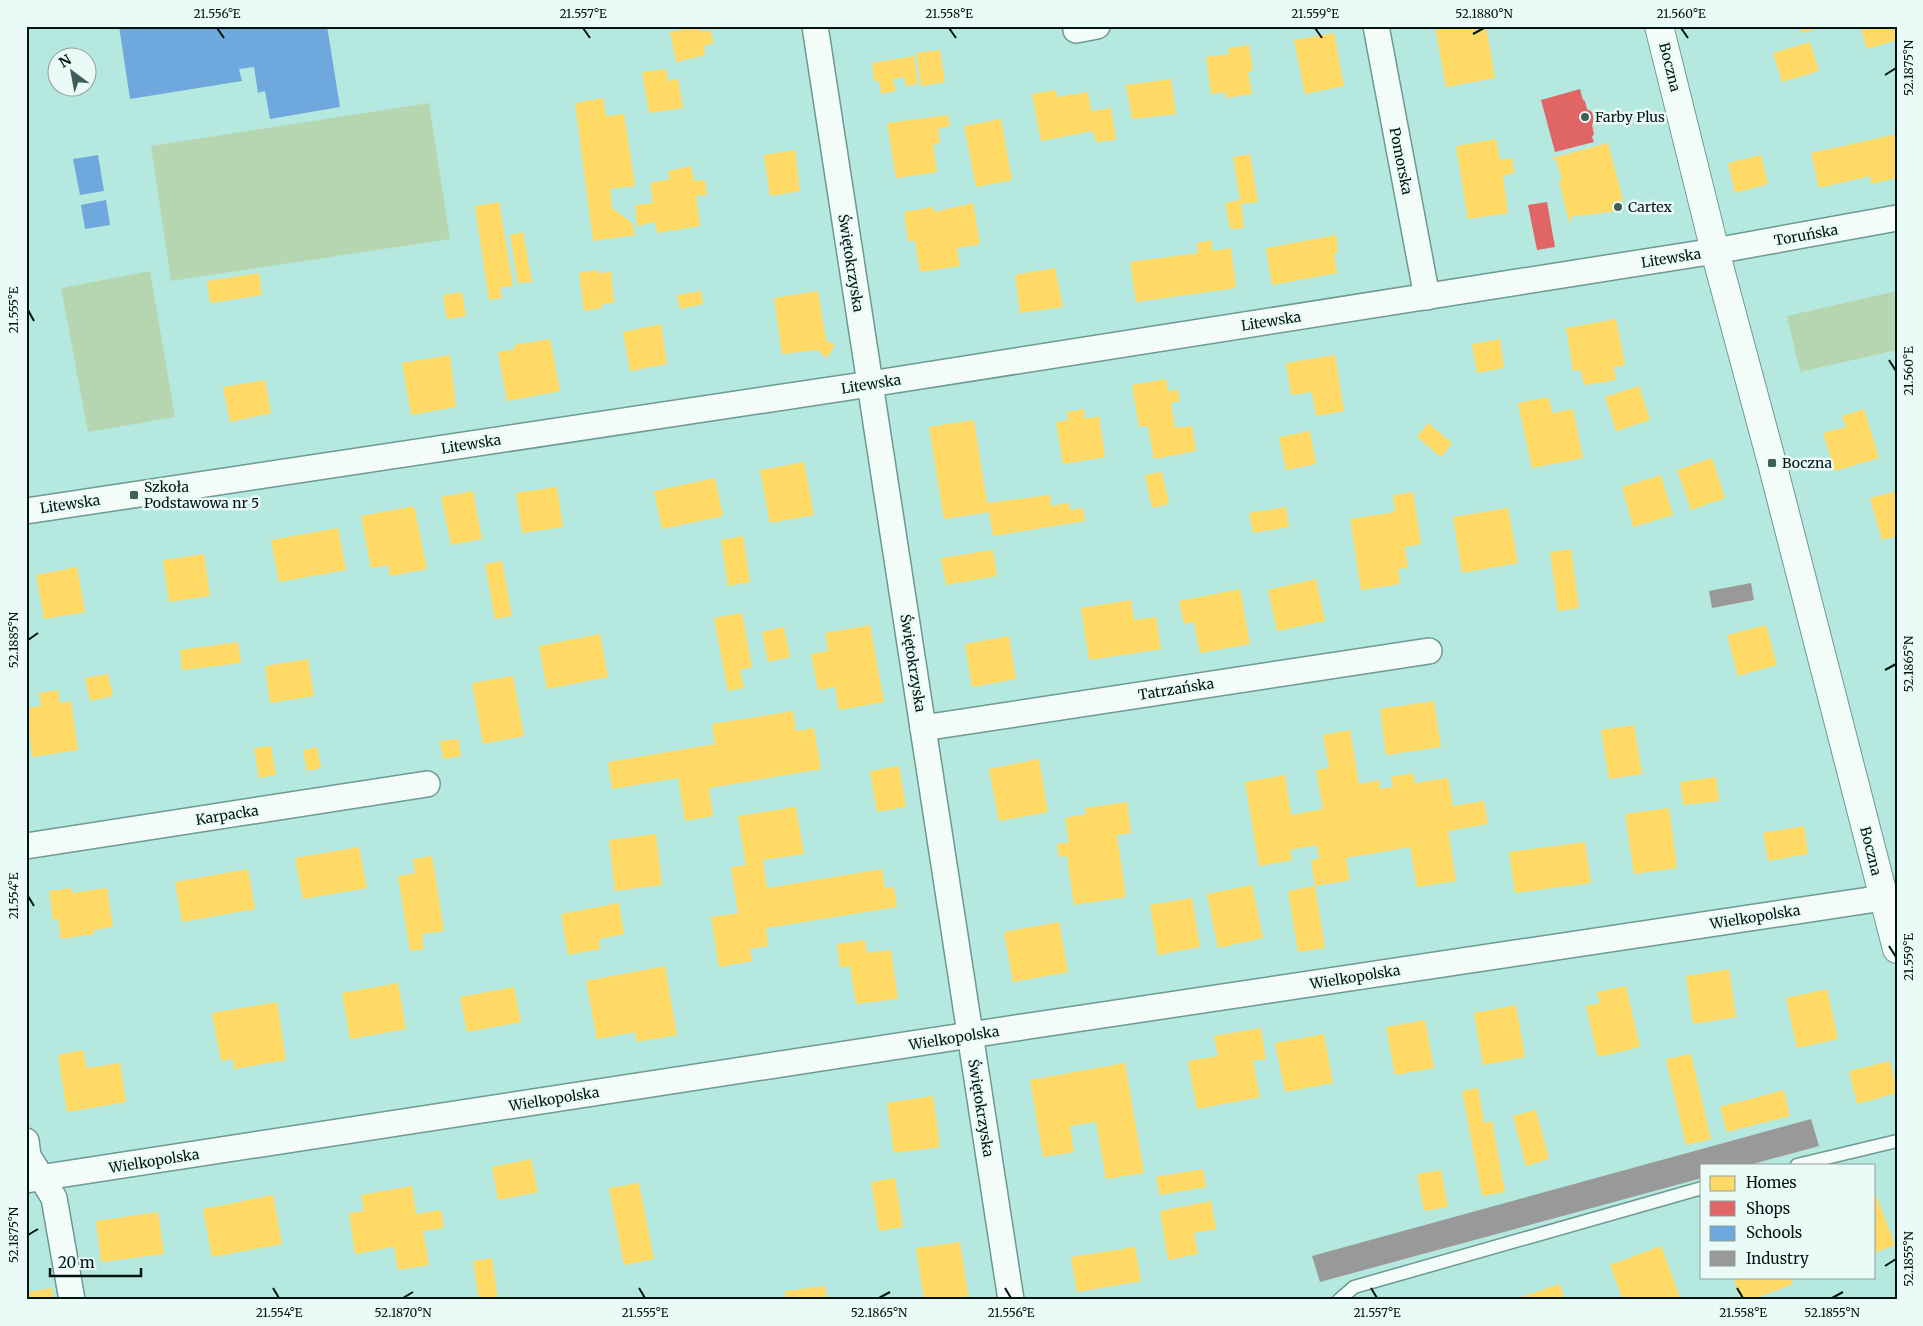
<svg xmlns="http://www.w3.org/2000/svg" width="1923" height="1326" font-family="Merriweather,serif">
<rect width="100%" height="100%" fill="#b5e9df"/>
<!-- green -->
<g fill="#b6d6b2">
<polygon points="429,103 450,239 171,281 151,146"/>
<polygon points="150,271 175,417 88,432 61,288"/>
<polygon points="1897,291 1897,350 1800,372 1787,316"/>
</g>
<!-- homes -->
<g fill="#ffd966">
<polygon points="700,26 702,32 711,30 713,43 704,46 705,55 676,62 670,32"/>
<polygon points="1435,26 1486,26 1495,78 1446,87"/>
<polygon points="1800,26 1820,26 1820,28 1801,33"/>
<polygon points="1860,26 1897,26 1897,40 1867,49"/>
<polygon points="1334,33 1344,86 1305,94 1294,40"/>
<polygon points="1810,42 1819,71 1782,82 1773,53"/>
<polygon points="1249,45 1253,71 1248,72 1252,94 1226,98 1225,92 1211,94 1206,57 1229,54 1228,48"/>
<polygon points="940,50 945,82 921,86 916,53"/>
<polygon points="914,56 918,84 906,86 904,77 893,79 896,91 881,94 879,81 874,81 872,63"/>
<polygon points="666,69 668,81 678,79 683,108 649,113 642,72"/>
<polygon points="1171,79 1176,114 1132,119 1126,85"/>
<polygon points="1056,90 1057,97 1088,92 1091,111 1111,108 1116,140 1096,142 1093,131 1041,141 1032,94"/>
<polygon points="603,98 606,116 624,114 635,186 610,189 612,208 632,223 635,235 593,241 575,103"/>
<polygon points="948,115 950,126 938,129 940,143 933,144 937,172 896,178 887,123"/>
<polygon points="1001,119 1012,180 976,187 964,126"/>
<polygon points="1897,134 1897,178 1871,184 1870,176 1819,188 1811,153"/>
<polygon points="1496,139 1500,160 1512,158 1514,173 1503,176 1508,213 1468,219 1456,146"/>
<polygon points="1608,143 1623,200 1616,211 1570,217 1571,222 1569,222 1559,181 1562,180 1556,159 1553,160 1552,158"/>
<polygon points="795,150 800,191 770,196 764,155"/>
<polygon points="1250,154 1258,202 1241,204 1244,228 1230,229 1225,203 1240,200 1233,157"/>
<polygon points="1761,155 1768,184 1735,193 1728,163"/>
<polygon points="691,166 694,181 705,180 707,195 696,196 700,226 657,233 655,222 637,226 635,205 653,203 650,183 670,179 668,171"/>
<polygon points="499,202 513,286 500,287 502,298 489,300 475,206"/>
<polygon points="973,203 980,244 957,248 960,266 920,272 915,241 908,241 904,212 933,207 934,212"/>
<polygon points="523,232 532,282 518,283 510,235"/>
<polygon points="1336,235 1338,252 1334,254 1337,273 1272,285 1266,248"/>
<polygon points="1211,240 1213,251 1231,248 1236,288 1136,302 1130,262 1198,253 1197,243"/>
<polygon points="1055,268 1063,307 1020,313 1015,275"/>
<polygon points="598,270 598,273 611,272 614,303 602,304 602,308 584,311 579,273"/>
<polygon points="259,273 262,295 210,303 207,281"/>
<polygon points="701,291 703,304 680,309 677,295"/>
<polygon points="818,291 826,340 835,345 827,358 817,350 782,354 774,298"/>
<polygon points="462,292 466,316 447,319 443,295"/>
<polygon points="1616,319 1625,365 1614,367 1616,380 1584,385 1581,370 1573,371 1566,328"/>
<polygon points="661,324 667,364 630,371 623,332"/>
<polygon points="550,339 560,391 507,401 498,352 515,349 514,345"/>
<polygon points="1500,339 1504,368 1477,373 1472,344"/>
<polygon points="450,355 456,407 411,415 402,363"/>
<polygon points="1335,355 1344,411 1316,416 1312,392 1291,395 1286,363"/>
<polygon points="1166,379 1168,391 1178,390 1180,401 1171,403 1175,428 1192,426 1196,451 1154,459 1148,426 1139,427 1132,385"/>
<polygon points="265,380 271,413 230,422 223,387"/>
<polygon points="1639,386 1650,420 1616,431 1605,397"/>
<polygon points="1549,397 1552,413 1573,409 1583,458 1532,468 1518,403"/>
<polygon points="1084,409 1085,419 1099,416 1105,457 1063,464 1056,422 1068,420 1067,412"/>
<polygon points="1864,409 1879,458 1835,471 1823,433 1846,427 1842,416"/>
<polygon points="974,420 987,503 1050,495 1051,506 1069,503 1070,510 1083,508 1085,521 993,536 989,512 944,519 929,427"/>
<polygon points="1428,423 1452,443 1441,457 1417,437"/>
<polygon points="1310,431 1316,464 1286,470 1279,437"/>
<polygon points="1712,458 1725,498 1691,510 1677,470"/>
<polygon points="804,462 814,515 770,523 760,470"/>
<polygon points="1162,472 1169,504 1152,508 1145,475"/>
<polygon points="1661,475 1673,515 1633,527 1622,487"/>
<polygon points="715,478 723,516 662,529 654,491"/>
<polygon points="557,487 563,527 522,533 516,493"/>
<polygon points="473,491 482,539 451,545 441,497"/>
<polygon points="1897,491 1897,536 1882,540 1870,498"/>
<polygon points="1413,492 1421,544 1405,547 1408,568 1398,569 1400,584 1361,590 1350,519 1395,512 1393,495"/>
<polygon points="414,506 427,569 390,576 388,565 371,568 361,516"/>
<polygon points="1286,507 1289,527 1253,533 1249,513"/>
<polygon points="1508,508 1518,563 1462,573 1453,517"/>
<polygon points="338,528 346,570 279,582 271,540"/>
<polygon points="743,536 750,582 728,586 721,540"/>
<polygon points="1571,549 1579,608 1558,611 1550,552"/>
<polygon points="993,550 997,576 946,585 941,558"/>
<polygon points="204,554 210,596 169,602 163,560"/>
<polygon points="502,561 512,616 495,619 485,564"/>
<polygon points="77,567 85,612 44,619 36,575"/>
<polygon points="1316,579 1325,621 1277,631 1268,590"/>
<polygon points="1240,589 1250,644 1200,653 1194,622 1184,624 1179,601"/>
<polygon points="1131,600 1134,620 1156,617 1161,649 1089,660 1081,608"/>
<polygon points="742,613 752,667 740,670 744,688 728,691 714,618"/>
<polygon points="870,625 884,702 839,710 835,687 818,690 811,654 828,651 825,633"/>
<polygon points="1766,625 1777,665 1738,676 1727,635"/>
<polygon points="784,627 790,657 768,662 762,632"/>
<polygon points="600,634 608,677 547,689 539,646"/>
<polygon points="1009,636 1016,679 972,687 965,644"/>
<polygon points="238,642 241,663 182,670 180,650"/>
<polygon points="308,659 314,696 270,703 265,666"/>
<polygon points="108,674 113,696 90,701 85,678"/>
<polygon points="513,676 524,736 483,744 472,683"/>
<polygon points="58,690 60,703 71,701 78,750 32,757 26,708 41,706 39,693"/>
<polygon points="1434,701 1441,747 1386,755 1380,709"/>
<polygon points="793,711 796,731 814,728 821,769 709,788 713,816 685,821 678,778 612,789 608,762 715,744 712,724"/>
<polygon points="1634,725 1642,774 1609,779 1601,730"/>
<polygon points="1350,730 1359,784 1379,780 1380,789 1393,787 1391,777 1413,773 1415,783 1448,778 1453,806 1484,801 1488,824 1448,831 1456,881 1417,887 1410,847 1346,858 1350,880 1315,886 1311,860 1319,859 1317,845 1290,850 1292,860 1259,866 1245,782 1285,775 1291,815 1323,809 1316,770 1329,768 1323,735"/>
<polygon points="458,739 461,756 443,759 440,741"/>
<polygon points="271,746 276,775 259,778 254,748"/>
<polygon points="317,747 321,768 307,771 303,750"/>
<polygon points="1039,759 1048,812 999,821 989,769"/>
<polygon points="899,766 906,807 877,812 870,771"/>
<polygon points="1716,777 1719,801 1683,805 1680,782"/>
<polygon points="1127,802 1131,833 1117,835 1126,897 1074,905 1067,856 1059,857 1057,844 1069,842 1065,818 1086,814 1085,808"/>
<polygon points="796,807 804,854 763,860 767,888 882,869 885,888 894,887 897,907 766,928 768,946 750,949 752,961 719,967 711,917 738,913 731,867 746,865 738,816"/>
<polygon points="1669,808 1677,868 1634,874 1625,814"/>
<polygon points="1804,826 1808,854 1768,861 1763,833"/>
<polygon points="656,834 662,885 615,891 609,840"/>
<polygon points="1585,842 1591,883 1515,893 1509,852"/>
<polygon points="359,847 367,888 303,899 295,858"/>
<polygon points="432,856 444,931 422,934 424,949 410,951 398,876 415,873 413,859"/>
<polygon points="248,869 255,909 182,922 175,882"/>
<polygon points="1252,885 1263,938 1218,948 1207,894"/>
<polygon points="1315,886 1325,948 1298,952 1288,891"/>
<polygon points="71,888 72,893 107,888 113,927 94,930 94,934 61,939 58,919 53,920 49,891"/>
<polygon points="1192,898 1200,947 1158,955 1150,905"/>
<polygon points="619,903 624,934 599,939 600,949 568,955 561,914"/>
<polygon points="1059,922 1068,972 1013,982 1004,932"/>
<polygon points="865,940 867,953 891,950 898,999 856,1004 850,966 840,968 837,944"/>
<polygon points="665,966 677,1035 637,1042 635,1032 597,1039 586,981"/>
<polygon points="1729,969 1736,1017 1693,1024 1686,976"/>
<polygon points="398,983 406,1029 350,1039 342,993"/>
<polygon points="1626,986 1640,1047 1598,1057 1586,1006 1600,1003 1597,992"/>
<polygon points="514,987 521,1022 467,1032 460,997"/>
<polygon points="1827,989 1838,1039 1797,1048 1786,998"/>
<polygon points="277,1002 286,1060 234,1069 233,1059 221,1061 212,1013"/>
<polygon points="1516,1005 1525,1057 1483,1065 1474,1013"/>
<polygon points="1425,1020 1434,1068 1395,1075 1386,1027"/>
<polygon points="1261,1028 1266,1059 1253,1061 1260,1097 1197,1109 1188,1061 1218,1056 1214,1036"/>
<polygon points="1324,1034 1333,1083 1285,1092 1275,1043"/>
<polygon points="83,1050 87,1068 120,1063 126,1102 67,1112 58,1055"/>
<polygon points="1691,1054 1711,1139 1686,1145 1666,1059"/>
<polygon points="1890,1061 1897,1093 1857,1104 1849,1071"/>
<polygon points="1125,1063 1144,1173 1106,1179 1096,1122 1070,1126 1074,1152 1043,1157 1030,1080"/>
<polygon points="1478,1088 1484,1123 1492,1121 1505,1192 1482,1196 1462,1091"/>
<polygon points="1784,1090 1790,1116 1727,1132 1720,1107"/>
<polygon points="933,1096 940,1147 894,1153 887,1103"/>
<polygon points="1536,1110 1549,1159 1526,1166 1513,1116"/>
<polygon points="531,1159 538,1192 498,1200 492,1167"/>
<polygon points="1203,1169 1206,1187 1160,1195 1156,1177"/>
<polygon points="1441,1170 1448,1207 1424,1211 1417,1174"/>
<polygon points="895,1178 903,1227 879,1231 871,1182"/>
<polygon points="639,1183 654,1259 624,1265 609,1188"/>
<polygon points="412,1186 416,1214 441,1210 444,1228 423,1231 429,1265 398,1270 394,1247 355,1254 349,1213 364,1211 361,1195"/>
<polygon points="1874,1190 1895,1245 1874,1253"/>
<polygon points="273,1195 282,1244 212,1257 203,1209"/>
<polygon points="1211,1201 1216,1229 1194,1233 1198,1254 1168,1260 1160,1211"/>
<polygon points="158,1212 164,1254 101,1262 96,1221"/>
<polygon points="960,1242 969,1300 924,1300 916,1248"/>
<polygon points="1661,1246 1681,1300 1623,1300 1610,1265"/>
<polygon points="1135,1247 1141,1281 1077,1292 1071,1257"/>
<polygon points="492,1258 498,1300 479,1300 473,1261"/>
<polygon points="1733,1277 1790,1277 1793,1284 1751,1300 1741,1300"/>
<polygon points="1560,1284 1565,1300 1515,1300 1515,1299"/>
<polygon points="825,1286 827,1300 786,1300 785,1291"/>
<polygon points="52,1288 54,1300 26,1300 26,1292"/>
</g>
<!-- shops -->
<g fill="#e06666">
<polygon points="1580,89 1583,100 1585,101 1587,109 1592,112 1594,121 1592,125 1594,134 1592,137 1594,142 1555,152 1541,100"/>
<polygon points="1547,202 1555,247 1537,250 1528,205"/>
</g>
<!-- schools -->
<g fill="#6fa8dc">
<polygon points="119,26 327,26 340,107 270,119 265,91 258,93 254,67 239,69 242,81 130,99"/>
<polygon points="98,155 104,191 80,195 73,159"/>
<polygon points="106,200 110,225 85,229 81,205"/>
</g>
<!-- industry -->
<g fill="#999">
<polygon points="1751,583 1754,600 1712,608 1709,591"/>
<polygon points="1811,1119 1819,1146 1749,1165 1702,1165 1702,1178 1320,1282 1312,1256"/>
</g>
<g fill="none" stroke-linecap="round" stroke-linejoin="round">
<!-- service casing -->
<g stroke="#6c9992" stroke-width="15">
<g id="service">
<polyline points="1797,1165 1897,1141"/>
<polyline points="1339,1300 1354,1287 1702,1188"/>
</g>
</g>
<!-- minor casing -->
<g stroke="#6c9992" stroke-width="28">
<g id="minor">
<polyline points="815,26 1011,1300"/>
<polyline points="1376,26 1427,297"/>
<polyline points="1076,30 1097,26"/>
<polyline points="26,511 870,384 1715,251 1897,218"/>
<polyline points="923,728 1429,651"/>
<polyline points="26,846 427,784"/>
<polyline points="26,1141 28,1156 54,1198 72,1300"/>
<polyline points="26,1180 1029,1026 1883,898"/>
</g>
</g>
<!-- tertiary casing -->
<g stroke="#6c9992" stroke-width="30">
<polyline id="tertiary" points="1659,26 1715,251 1772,463 1897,949"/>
</g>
<!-- service -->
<use href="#service" stroke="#f4fcfa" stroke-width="12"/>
<!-- minor -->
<use href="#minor" stroke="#f4fcfa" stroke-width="25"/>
<!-- tertiary -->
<use href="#tertiary" stroke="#f4fcfa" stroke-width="28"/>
</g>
<!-- ticks -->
<path fill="none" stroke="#011411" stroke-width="2" d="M217 28 224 38M583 28 590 38M949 28 956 38M1315 28 1322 38M1681 28 1688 38M1473 34 1484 28M1885 75 1896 68M28 310 34 321M1889 360 1896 371M28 640 38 633M1885 670 1896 664M28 896 34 906M1889 946 1896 957M28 1235 38 1229M1885 1266 1896 1259M273 1288 279 1298M639 1288 645 1298M1005 1288 1011 1298M1371 1288 1377 1298M1737 1288 1743 1298M403 1298 413 1292M879 1298 890 1292M1832 1298 1843 1292"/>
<!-- markers -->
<g fill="#405f59" stroke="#eafbf7" stroke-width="2">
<circle cx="1585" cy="117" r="5"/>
<circle cx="1618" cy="207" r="5"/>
<rect x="1767" y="458" width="10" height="10" rx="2.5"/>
<rect x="129" y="490" width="10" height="10" rx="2.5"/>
</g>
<g text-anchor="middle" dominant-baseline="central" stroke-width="5" stroke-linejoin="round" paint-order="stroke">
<!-- street labels -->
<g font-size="14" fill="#011411" stroke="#eafbf7">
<text transform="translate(1670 67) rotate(76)">Boczna</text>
<text transform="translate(1401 161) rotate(79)">Pomorska</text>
<text transform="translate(1806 235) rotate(-10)">Toruńska</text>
<text transform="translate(1671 258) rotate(-9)">Litewska</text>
<text transform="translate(851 263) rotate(81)">Świętokrzyska</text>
<text transform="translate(1271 321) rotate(-9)">Litewska</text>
<text transform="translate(871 384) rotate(-9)">Litewska</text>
<text transform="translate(471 444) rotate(-9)">Litewska</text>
<text transform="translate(70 504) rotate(-8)">Litewska</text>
<text transform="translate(913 663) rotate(81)">Świętokrzyska</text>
<text transform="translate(1176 689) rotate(-9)">Tatrzańska</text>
<text transform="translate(227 815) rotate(-9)">Karpacka</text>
<text transform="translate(1871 851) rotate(76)">Boczna</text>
<text transform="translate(1755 917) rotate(-9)">Wielkopolska</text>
<text transform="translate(1355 977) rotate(-9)">Wielkopolska</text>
<text transform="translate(954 1038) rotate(-9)">Wielkopolska</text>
<text transform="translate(554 1099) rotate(-9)">Wielkopolska</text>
<text transform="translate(981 1108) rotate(81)">Świętokrzyska</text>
<text transform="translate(154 1161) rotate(-9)">Wielkopolska</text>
</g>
<!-- poi labels -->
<g font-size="14" fill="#011411" stroke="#eafbf7" text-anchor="start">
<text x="1595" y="117">Farby Plus</text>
<text x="1628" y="207">Cartex</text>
<text x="1782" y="463">Boczna</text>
<text x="144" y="487">Szkoła<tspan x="144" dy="16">Podstawowa nr 5</tspan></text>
</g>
</g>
<!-- border -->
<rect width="1923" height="1326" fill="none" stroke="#eafbf7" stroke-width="55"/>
<!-- legend -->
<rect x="1700" y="1164" width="175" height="115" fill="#eafbf7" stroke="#8d9f9b"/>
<rect x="1710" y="1176" width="25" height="15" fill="#ffd966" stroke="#8d9f9b"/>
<text x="1746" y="1188" font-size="15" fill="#011411">Homes</text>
<rect x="1710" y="1201" width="25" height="15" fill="#e06666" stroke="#8d9f9b"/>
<text x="1746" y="1214" font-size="15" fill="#011411">Shops</text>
<rect x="1710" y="1226" width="25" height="15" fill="#6fa8dc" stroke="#8d9f9b"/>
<text x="1746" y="1238" font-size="15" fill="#011411">Schools</text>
<rect x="1710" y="1251" width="25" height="15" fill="#999999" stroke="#8d9f9b"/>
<text x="1746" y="1264" font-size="15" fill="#011411">Industry</text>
<!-- north arrow -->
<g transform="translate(72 72) rotate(328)"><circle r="24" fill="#eafbf7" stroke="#8d9f9b"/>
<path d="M0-4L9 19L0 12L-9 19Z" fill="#405f59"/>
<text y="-8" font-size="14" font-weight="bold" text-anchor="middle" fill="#011411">N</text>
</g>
<!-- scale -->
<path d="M50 1268v8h91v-8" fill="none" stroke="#011411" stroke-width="2.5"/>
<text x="58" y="1268" font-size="15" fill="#011411" stroke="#eafbf7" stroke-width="4" paint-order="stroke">20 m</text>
<rect x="28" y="28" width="1868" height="1270" fill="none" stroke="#011411" stroke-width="2"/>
<g font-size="12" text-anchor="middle" fill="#011411">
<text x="217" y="18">21.556°E</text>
<text x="583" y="18">21.557°E</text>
<text x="949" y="18">21.558°E</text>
<text x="1315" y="18">21.559°E</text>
<text x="1484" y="18">52.1880°N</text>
<text x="1681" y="18">21.560°E</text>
<text transform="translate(1909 68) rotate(-90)" y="4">52.1875°N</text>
<text transform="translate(14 310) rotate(-90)" y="4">21.555°E</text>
<text transform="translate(1909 371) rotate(-90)" y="4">21.560°E</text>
<text transform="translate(14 640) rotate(-90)" y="4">52.1885°N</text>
<text transform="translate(1909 664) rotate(-90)" y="4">52.1865°N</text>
<text transform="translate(14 896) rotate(-90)" y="4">21.554°E</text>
<text transform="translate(1909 957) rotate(-90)" y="4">21.559°E</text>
<text transform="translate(14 1235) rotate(-90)" y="4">52.1875°N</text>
<text transform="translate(1909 1259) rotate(-90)" y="4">52.1855°N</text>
<text x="279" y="1317">21.554°E</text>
<text x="403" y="1317">52.1870°N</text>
<text x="645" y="1317">21.555°E</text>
<text x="879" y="1317">52.1865°N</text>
<text x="1011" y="1317">21.556°E</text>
<text x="1377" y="1317">21.557°E</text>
<text x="1743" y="1317">21.558°E</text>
<text x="1832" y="1317">52.1855°N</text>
</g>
</svg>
